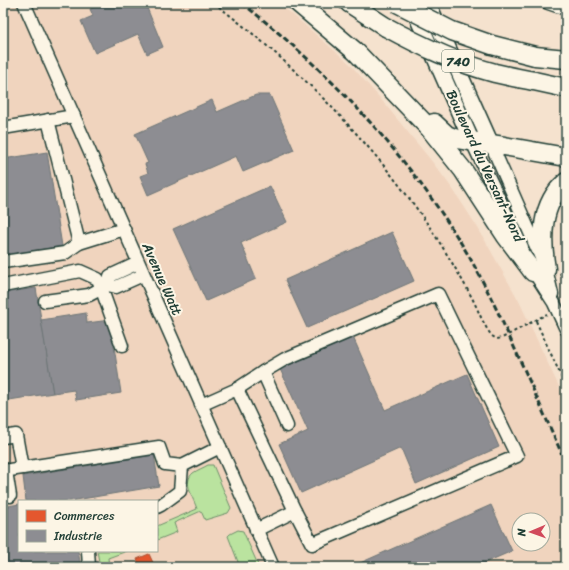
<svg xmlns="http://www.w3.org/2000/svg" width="569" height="570" font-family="Sriracha,sans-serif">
<rect width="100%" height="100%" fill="#f5e2ce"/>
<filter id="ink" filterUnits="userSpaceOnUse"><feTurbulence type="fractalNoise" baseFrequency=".025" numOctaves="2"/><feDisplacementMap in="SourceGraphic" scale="8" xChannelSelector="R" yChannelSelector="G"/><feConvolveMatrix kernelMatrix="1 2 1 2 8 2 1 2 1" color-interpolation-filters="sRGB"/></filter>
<g filter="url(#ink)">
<!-- built -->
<path fill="#f0d4be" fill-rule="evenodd" d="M3 3H279L349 63 379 97 430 159 452 188 478 228 519 301 566 402V567H3ZM19 501H157V551H19ZM519 520H543V544H519Z"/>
<!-- green -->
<g fill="#bae39f" stroke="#6c906a">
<path d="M208 465H213L231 508 228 513 205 520 201 511 174 523 177 532 157 540V526L197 509C194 499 182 482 193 473 197 470 203 468 208 465Z"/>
<polygon points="238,530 243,531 259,567 240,567 228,536 230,534"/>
<polygon points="97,551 127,551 108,558 109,567 100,567"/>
</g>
<!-- shops -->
<polygon fill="#e4572e" stroke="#a94f30" points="149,554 155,567 140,567 137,559"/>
<!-- industry -->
<g fill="#8d8d92" stroke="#6c7576">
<polygon points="103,3 145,3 163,47 147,54 138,34 95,53 81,21 93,16 90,9"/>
<polygon points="256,95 270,95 294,150 243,172 236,156 148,195 140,176 148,173 145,164 148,163 135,134 212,100 217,112"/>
<polygon points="47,152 62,246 3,256 3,159"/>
<polygon points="270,186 287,222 241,243 256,279 206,301 173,229"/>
<polygon points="392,232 414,281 307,328 285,280"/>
<polygon points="36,288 53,393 3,401 3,293"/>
<polygon points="86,313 87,323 110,320 121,393 76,400 74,390 53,393 41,320"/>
<polygon points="353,337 385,410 467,374 499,447 416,484 401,448 301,493 279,444 308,431 280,369"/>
<polygon points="154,455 159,486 70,501 26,501 23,476"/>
<polygon points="19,504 19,551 78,551 81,567 3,567 3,507"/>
<polygon points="491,505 512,551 475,567 351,567"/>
</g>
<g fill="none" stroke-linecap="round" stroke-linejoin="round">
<!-- minor casing -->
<g stroke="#1f3d34" stroke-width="15">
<g id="minor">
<polyline points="24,3 273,567"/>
<polyline points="548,3 566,9"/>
<polyline points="48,120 79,243 124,229"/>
<polyline points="3,128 74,116"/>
<polyline points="472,142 522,247"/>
<polyline points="491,144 546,269 552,294"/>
<polyline points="3,262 65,253 79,243"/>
<polyline points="138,263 110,276 108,285 116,287 143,275"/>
<polyline points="530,266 554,303 566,329"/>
<polyline points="3,286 80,271 98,279 122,346"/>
<polyline points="45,301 89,295 108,285"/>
<polyline points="263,372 285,359 438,294 517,456 312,544 295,511"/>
<polyline points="237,389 263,372 287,426"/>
<polyline points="201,405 237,389 295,511 256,530"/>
<polyline points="3,437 16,435 22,468"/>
<polyline points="3,471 159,447 165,464 182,466"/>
<polyline points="6,471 10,496"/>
<polyline points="157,507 161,505 180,491 182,466 220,447"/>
<polyline points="88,551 89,567"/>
</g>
</g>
<!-- major casing -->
<g stroke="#1f3d34" stroke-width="18">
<g id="major">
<polyline points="428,3 491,144"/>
<polyline points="413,8 472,142"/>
</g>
</g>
<!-- highway casing -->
<g stroke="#1f3d34" stroke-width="21">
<g id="highway">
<polyline points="298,3 356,52 430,129 463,170 506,236 533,272"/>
<polyline points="349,3 386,27"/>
<polyline points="535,56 566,59"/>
<polyline points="534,81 566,88"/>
<polyline points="434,123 447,135 457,139 504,146 566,157"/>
<path d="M546 269C541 239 540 204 566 182"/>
</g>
</g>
<!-- path -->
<g stroke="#1f3d34" stroke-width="2" stroke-dasharray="3 3" stroke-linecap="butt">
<path d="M214 3C297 66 370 140 429 226 444 249 458 272 471 296 478 309 483 325 492 336L497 339 502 338 547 314"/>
<polyline points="560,273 566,284"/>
<polyline points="536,321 566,387"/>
</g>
<!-- minor -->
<use href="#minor" stroke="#fcf5e5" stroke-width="12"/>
<!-- major -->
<use href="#major" stroke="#fcf5e5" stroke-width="15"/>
<!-- highway -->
<use href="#highway" stroke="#fcf5e5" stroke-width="18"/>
<!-- rail -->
<path stroke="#1f3d34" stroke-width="3" stroke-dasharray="6 3" stroke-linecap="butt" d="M242 3C330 72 410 157 467 253 487 287 503 323 519 358 535 393 550 428 566 463"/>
<!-- highway-bridge casing -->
<g stroke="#1f3d34" stroke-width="21" stroke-linecap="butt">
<g id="highway-bridge">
<polyline points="397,3 452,31 492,45 535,56"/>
<path d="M386 27C421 46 456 63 495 73 508 76 521 79 534 81"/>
</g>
</g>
<!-- highway-bridge -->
<use href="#highway-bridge" stroke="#fcf5e5" stroke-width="18"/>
</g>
</g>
<g text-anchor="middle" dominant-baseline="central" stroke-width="4" stroke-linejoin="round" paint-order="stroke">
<!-- shield labels -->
<rect fill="#fcf5e5" stroke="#617469" stroke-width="1" x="442" y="50" width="32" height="22" rx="3"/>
<g font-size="13" font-weight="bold" fill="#1f3d34">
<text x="458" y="61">740</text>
</g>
<!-- street labels -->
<g font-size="14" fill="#1f3d34" stroke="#fcf5e5">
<text transform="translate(485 166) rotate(65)">Boulevard du Versant-Nord</text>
<text transform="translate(162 279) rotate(66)">Avenue Watt</text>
</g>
</g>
<!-- margin -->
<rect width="569" height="570" fill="none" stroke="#fcf5e5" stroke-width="16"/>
<rect x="8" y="8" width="553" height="554" fill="none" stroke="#1f3d34" stroke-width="1.5" filter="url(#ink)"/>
<!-- legend -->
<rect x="18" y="500" width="140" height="52" fill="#fcf5e5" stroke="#a4ab9e"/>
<rect x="26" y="510" width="20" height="12" fill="#e4572e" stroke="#a4ab9e"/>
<text x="54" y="520" font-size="12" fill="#1f3d34">Commerces</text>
<rect x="26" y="530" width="20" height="12" fill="#8d8d92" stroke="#a4ab9e"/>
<text x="54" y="540" font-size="12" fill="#1f3d34">Industrie</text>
<!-- north arrow -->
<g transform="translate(531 532) rotate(268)"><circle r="19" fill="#fcf5e5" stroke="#a4ab9e"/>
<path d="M0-3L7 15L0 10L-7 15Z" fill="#d1495b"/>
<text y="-6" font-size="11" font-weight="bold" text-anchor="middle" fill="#1f3d34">N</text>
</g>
</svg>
